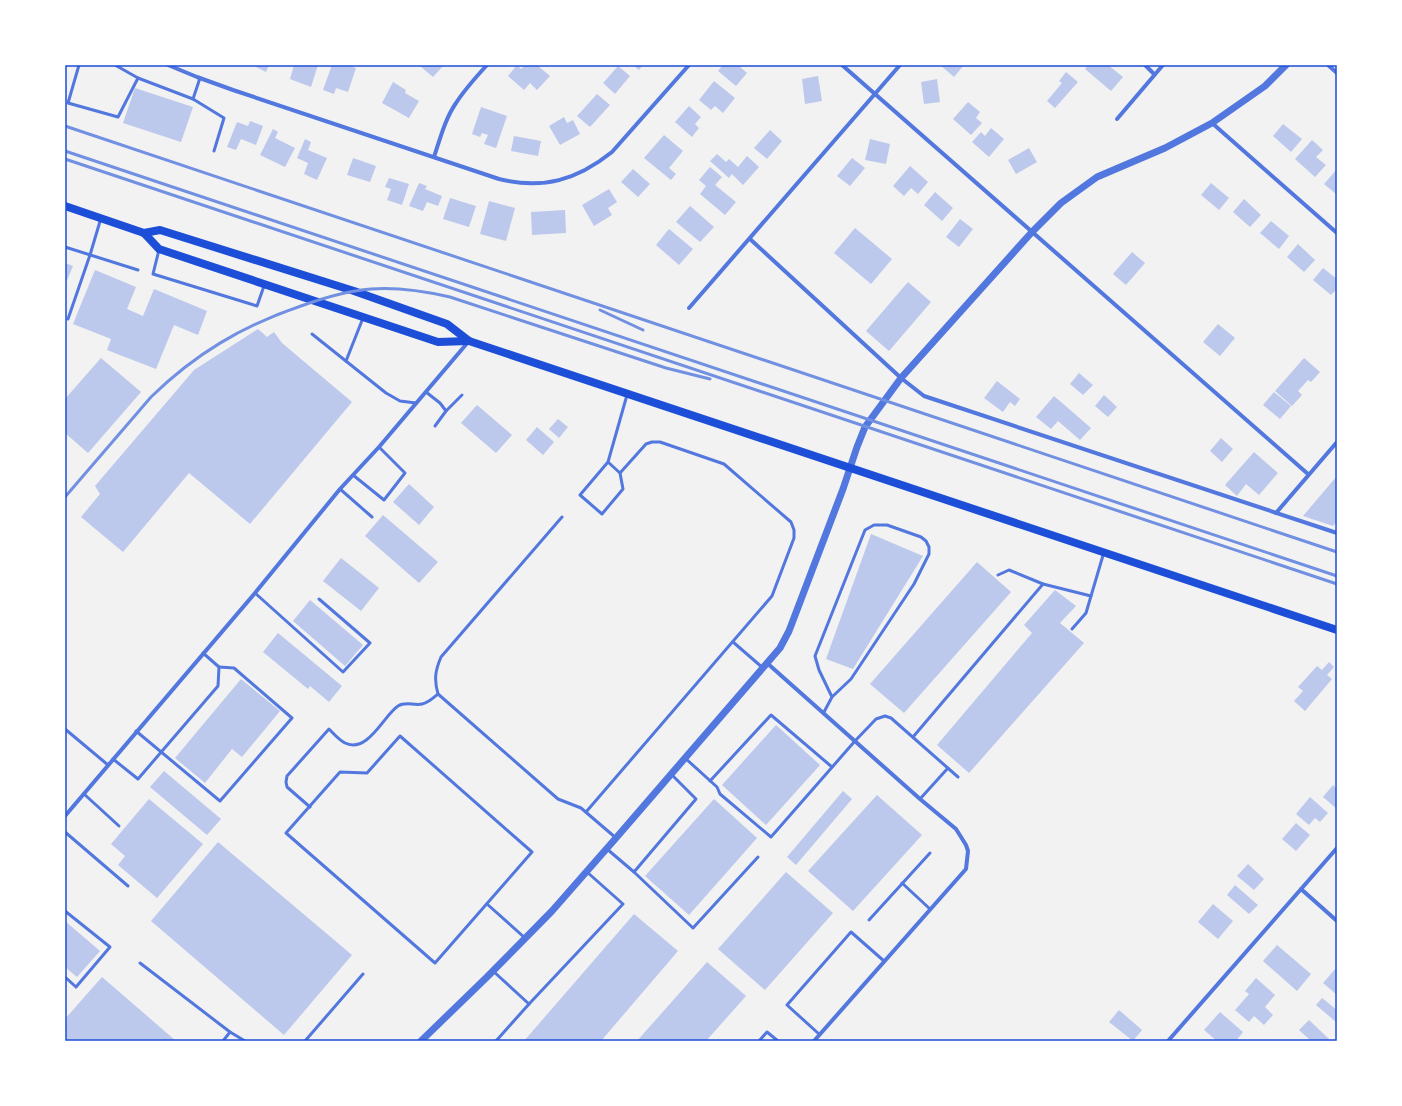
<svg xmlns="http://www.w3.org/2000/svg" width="1402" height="1106" font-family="Raleway,sans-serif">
<rect width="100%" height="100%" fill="#f2f2f2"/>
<!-- building -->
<g fill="#bdc9ec">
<polygon points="257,65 269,65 266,72 256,67"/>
<polygon points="294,65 318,65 311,87 290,79"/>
<polygon points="332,65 347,65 356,68 348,92 336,88 334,94 323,90"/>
<polygon points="422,65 444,65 433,77 420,66"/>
<polygon points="517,65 521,69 525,65 537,65 550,76 537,90 530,83 524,90 508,76"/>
<polygon points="633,65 643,65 639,70"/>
<polygon points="723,65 738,65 747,73 736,86 718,71"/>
<polygon points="940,65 964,65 954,77"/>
<polygon points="1088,65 1108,65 1123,77 1111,91 1085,69"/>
<polygon points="618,66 630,76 615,94 603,83"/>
<polygon points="1066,72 1078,82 1055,108 1047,101 1062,83 1059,81"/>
<polygon points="818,76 822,101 805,104 802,79"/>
<polygon points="937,79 940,102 924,104 921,82"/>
<polygon points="714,81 735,98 723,113 715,106 711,110 699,100"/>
<polygon points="393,82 406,90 405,93 419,101 409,118 382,103"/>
<polygon points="135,88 193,107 181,142 123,123"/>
<polygon points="597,94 610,105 590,127 577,116"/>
<polygon points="968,102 980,112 976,118 982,123 971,135 953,119"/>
<polygon points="689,106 701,117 695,124 699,128 692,137 675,122"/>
<polygon points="481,107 507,116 496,148 484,144 488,135 482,133 480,137 472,134"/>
<polygon points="564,117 567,123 573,120 580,134 560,145 549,126"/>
<polygon points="250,121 263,126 256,145 241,139 236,150 227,147 237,122 248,126"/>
<polygon points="1283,124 1302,139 1291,152 1273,136"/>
<polygon points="991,128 1004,139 989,157 972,142 981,132 985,136"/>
<polygon points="273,129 278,132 275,138 295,148 285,167 260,155"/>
<polygon points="770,130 782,141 767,159 754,148"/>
<polygon points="664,135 683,151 669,168 676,174 671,180 644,158"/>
<polygon points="514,136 541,141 538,156 511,151"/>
<polygon points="305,139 311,142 308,150 327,158 317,180 304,174 308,163 297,158"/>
<polygon points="870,139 890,144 886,164 865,160"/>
<polygon points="1312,140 1323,150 1316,157 1326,165 1315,177 1295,159"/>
<polygon points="1029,148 1037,162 1016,174 1008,160"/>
<polygon points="717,154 726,162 729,159 738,167 747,156 759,167 743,185 732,174 729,178 710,161"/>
<polygon points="353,158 376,166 370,182 347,175"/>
<polygon points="852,158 865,168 850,186 837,176"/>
<polygon points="910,166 928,182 918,194 911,188 904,196 893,186"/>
<polygon points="710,167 722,177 715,185 736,202 725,215 700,194 706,186 699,180"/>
<polygon points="633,169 650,184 638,197 621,182"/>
<polygon points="1337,169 1337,193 1336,194 1324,184"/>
<polygon points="389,178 409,184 402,205 387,200 391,189 385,187"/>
<polygon points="419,183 427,186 425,189 442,196 438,206 427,202 423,211 409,206"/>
<polygon points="1211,183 1229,198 1219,210 1201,195"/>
<polygon points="609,189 617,202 608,208 612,215 594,226 582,205"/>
<polygon points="935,192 953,208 942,221 924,205"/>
<polygon points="450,198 476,206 469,227 443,219"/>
<polygon points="1244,199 1261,215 1250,227 1233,212"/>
<polygon points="489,201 515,208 506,241 480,234"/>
<polygon points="690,206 714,227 700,242 676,222"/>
<polygon points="565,210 566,233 532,235 531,212"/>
<polygon points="960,219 973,229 959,247 946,237"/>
<polygon points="1271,221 1289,236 1279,249 1260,233"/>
<polygon points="855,228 892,259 871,284 834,253"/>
<polygon points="669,229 693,249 679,265 656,245"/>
<polygon points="1298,244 1315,260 1304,272 1287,257"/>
<polygon points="1132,252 1145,263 1126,285 1113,274"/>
<polygon points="65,263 73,266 65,285"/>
<polygon points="1323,268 1337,279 1337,289 1331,295 1313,280"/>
<polygon points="95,270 136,287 127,309 143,316 154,289 207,311 198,335 174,325 156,369 107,350 111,339 73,324"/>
<polygon points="908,282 931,302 889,351 866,331"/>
<polygon points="1218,324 1235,338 1220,356 1203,342"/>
<polygon points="258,329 267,337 274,332 282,343 352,402 250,524 189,473 123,552 81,517 100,494 95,486 194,370"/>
<polygon points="101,358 141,392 88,453 65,433 65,399"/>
<polygon points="1304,358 1320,372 1311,382 1308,380 1298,391 1302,395 1292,406 1275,391"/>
<polygon points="1079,373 1093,385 1083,395 1070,384"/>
<polygon points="997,381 1020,399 1015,406 1010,402 1003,412 984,398"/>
<polygon points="1274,392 1291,406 1280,419 1263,405"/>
<polygon points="1104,395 1117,407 1108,417 1095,406"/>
<polygon points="1054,396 1091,428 1080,440 1058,421 1051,429 1036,417"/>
<polygon points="477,405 512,435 496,453 461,423"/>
<polygon points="558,419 568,427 559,438 549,429"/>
<polygon points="537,427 554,442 543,455 526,440"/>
<polygon points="1221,438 1233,449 1222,462 1210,451"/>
<polygon points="1254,452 1278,473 1259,495 1246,484 1237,496 1225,485"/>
<polygon points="1337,476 1337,521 1333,526 1303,516"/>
<polygon points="409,484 434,507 419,525 393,502"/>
<polygon points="383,515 438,562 419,583 365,536"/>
<polygon points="871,534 923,556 853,669 826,659"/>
<polygon points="341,558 379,588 361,611 323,581"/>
<polygon points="977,562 1011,592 904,713 870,684"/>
<polygon points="1055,590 1076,606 1060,623 1084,643 969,773 937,745 1032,633 1024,625"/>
<polygon points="310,600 363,645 345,666 293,621"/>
<polygon points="278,633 342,686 329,702 310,686 308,689 263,652"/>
<polygon points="1329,662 1334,667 1327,675 1332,679 1305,711 1294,701 1303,691 1298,687 1317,666 1322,670"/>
<polygon points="241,679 280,711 242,757 232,749 205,783 175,758"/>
<polygon points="776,725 820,765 766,825 722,785"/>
<polygon points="164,771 221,819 207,835 150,787"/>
<polygon points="1333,785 1337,789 1337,809 1323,797"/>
<polygon points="843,791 852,799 796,865 787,857"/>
<polygon points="877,795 922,835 853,911 808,871"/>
<polygon points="1310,797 1328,813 1320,822 1315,818 1309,825 1296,814"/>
<polygon points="149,799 203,844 157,898 118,865 125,856 111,844"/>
<polygon points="714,799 757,838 689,915 645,876"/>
<polygon points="1296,823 1310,835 1296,851 1282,839"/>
<polygon points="218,842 352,955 284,1035 151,921"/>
<polygon points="1248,864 1264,879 1254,890 1237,876"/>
<polygon points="786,872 833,913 765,990 718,949"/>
<polygon points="1235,885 1258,905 1249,914 1227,895"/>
<polygon points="1213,904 1233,921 1218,939 1198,922"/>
<polygon points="634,914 678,951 601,1041 524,1041"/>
<polygon points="65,921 100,951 77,977 65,967"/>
<polygon points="1277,945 1311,974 1297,991 1263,961"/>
<polygon points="707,962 746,996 706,1041 637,1041"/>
<polygon points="1337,967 1337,995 1323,983"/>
<polygon points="102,977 176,1041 65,1041 65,1019"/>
<polygon points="1256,978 1275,995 1265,1007 1273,1015 1264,1025 1254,1016 1249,1022 1235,1010 1249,994 1245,991"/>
<polygon points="1322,998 1337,1010 1337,1021 1336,1022 1316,1005"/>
<polygon points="1119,1010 1142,1030 1133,1041 1109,1022"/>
<polygon points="1220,1012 1243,1032 1236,1041 1217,1041 1204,1030"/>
<polygon points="1309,1020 1329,1039 1327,1041 1311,1041 1299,1030"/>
</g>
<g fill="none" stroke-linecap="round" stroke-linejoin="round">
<!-- service -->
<g stroke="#5277de" stroke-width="3">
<polyline points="79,65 68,103 118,117 138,78"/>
<polyline points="115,65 138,78 193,99"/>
<polyline points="200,78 193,99 224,118 214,151"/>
<polyline points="65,247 138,270"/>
<polyline points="159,250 153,274 257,306 264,286"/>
<polyline points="68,319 90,255 101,218"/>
<polyline points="312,334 386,393 400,401 416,403"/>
<polyline points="346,361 363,318"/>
<polyline points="426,392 440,403 446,411 435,426"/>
<polyline points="446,411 462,395"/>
<polyline points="608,462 580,495 602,514 623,489 620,473 608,462 627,395"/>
<polyline points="353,475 384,500 405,473 379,447"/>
<polyline points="340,489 372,517"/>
<path d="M562 517 441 657C435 671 434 680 438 694L558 799 581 808 616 838"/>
<polyline points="998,575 1009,570 1043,584"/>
<polyline points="255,593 343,672 370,643 319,599"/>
<polyline points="1072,629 1086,613 1091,596"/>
<polyline points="733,642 763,668"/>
<polyline points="824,712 832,697 851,679 914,584 929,554 929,547 926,541 921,537 887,525 874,525 865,530 815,656 819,670 832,697"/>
<polyline points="65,729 108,765"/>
<polyline points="136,731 220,801 292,718 234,668 219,667"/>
<polygon points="400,736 532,852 435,963 286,833 340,772 367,773"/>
<polyline points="913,737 1043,584 1091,596 1104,552"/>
<polyline points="685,758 717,787 720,794 771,837 855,741 876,719 885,716 891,718 958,777"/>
<polyline points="113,759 138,779 218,686 219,667 203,653"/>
<polyline points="710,781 771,715 832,767"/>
<polyline points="84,794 119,826"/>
<polyline points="920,799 948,768"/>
<path d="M310 807 287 787 286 782 287 776 329 729C333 733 339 740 345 743 368 754 384 715 398 706 406 701 414 706 422 704 428 703 433 698 438 694"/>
<polyline points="586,812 772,596 794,538 794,530 791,522 724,464 660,442 652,442 646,444 620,473"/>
<polyline points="65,832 128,886"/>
<polyline points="607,849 634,872 693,928 758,857"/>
<polyline points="634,872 696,799 671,774"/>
<polyline points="902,883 930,909"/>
<polyline points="487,904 525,938"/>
<polyline points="65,911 110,947 76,987 65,977"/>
<polyline points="869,920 930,853"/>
<polyline points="140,963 230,1032 245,1041"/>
<polyline points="493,971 529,1004 623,904 587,872"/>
<polyline points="819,1034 787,1005 851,932 884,961"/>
<polyline points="223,1041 230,1032"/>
<polyline points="305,1041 363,974"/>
<polyline points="496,1041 529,1004"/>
<polyline points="759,1041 767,1032 778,1041"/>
</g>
<!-- minor -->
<g stroke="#5277de" stroke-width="4">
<path d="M168 65 197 77 233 90 499 179C543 190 577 180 612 152L689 65"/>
<polyline points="842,65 1308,474"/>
<polyline points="1145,65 1154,74"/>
<polyline points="1328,65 1337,73"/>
<polyline points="1117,119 1163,65"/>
<polyline points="1212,123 1337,233"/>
<path d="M434 157C440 139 445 119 456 103 465 89 476 77 487 65"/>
<polyline points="750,239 901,378 924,396 1337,533"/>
<polyline points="689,308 900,65"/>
<polyline points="1276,513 1337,442"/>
<polyline points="767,663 920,799 956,829 966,845 968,851 966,869 814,1041"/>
<polyline points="65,816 255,593 340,489 379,447 469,341"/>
<polyline points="1301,889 1337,921"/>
<polyline points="1168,1041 1337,848"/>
</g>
<!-- tertiary -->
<polyline stroke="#5277de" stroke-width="7" points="421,1041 487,977 552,911 616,838 780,648 789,631 843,489 857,447 865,427 901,378 1032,232 1061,203 1097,177 1165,148 1212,123 1265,86 1286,65"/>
<!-- secondary -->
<g stroke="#1d4ed8" stroke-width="8">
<polyline points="65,206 144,233 159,249 438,342 469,341"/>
<polyline points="144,233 160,230 354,291 447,324 469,341 1337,630"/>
</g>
<!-- rail -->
<g stroke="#7290e2" stroke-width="3">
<polyline points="65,126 1337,552"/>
<polyline points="65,151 1337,576"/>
<polyline points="65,159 1337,584"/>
<polyline points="600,310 643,330"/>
<path d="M65 497 151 397C195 354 242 326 301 306 323 298 347 291 371 289 398 287 424 291 450 297L666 368 710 379"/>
</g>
</g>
<!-- border -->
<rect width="1402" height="1106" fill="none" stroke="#ffffff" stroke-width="132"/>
<rect x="66" y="66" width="1270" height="974" fill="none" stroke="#1d4ed8" stroke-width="1.5"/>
</svg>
